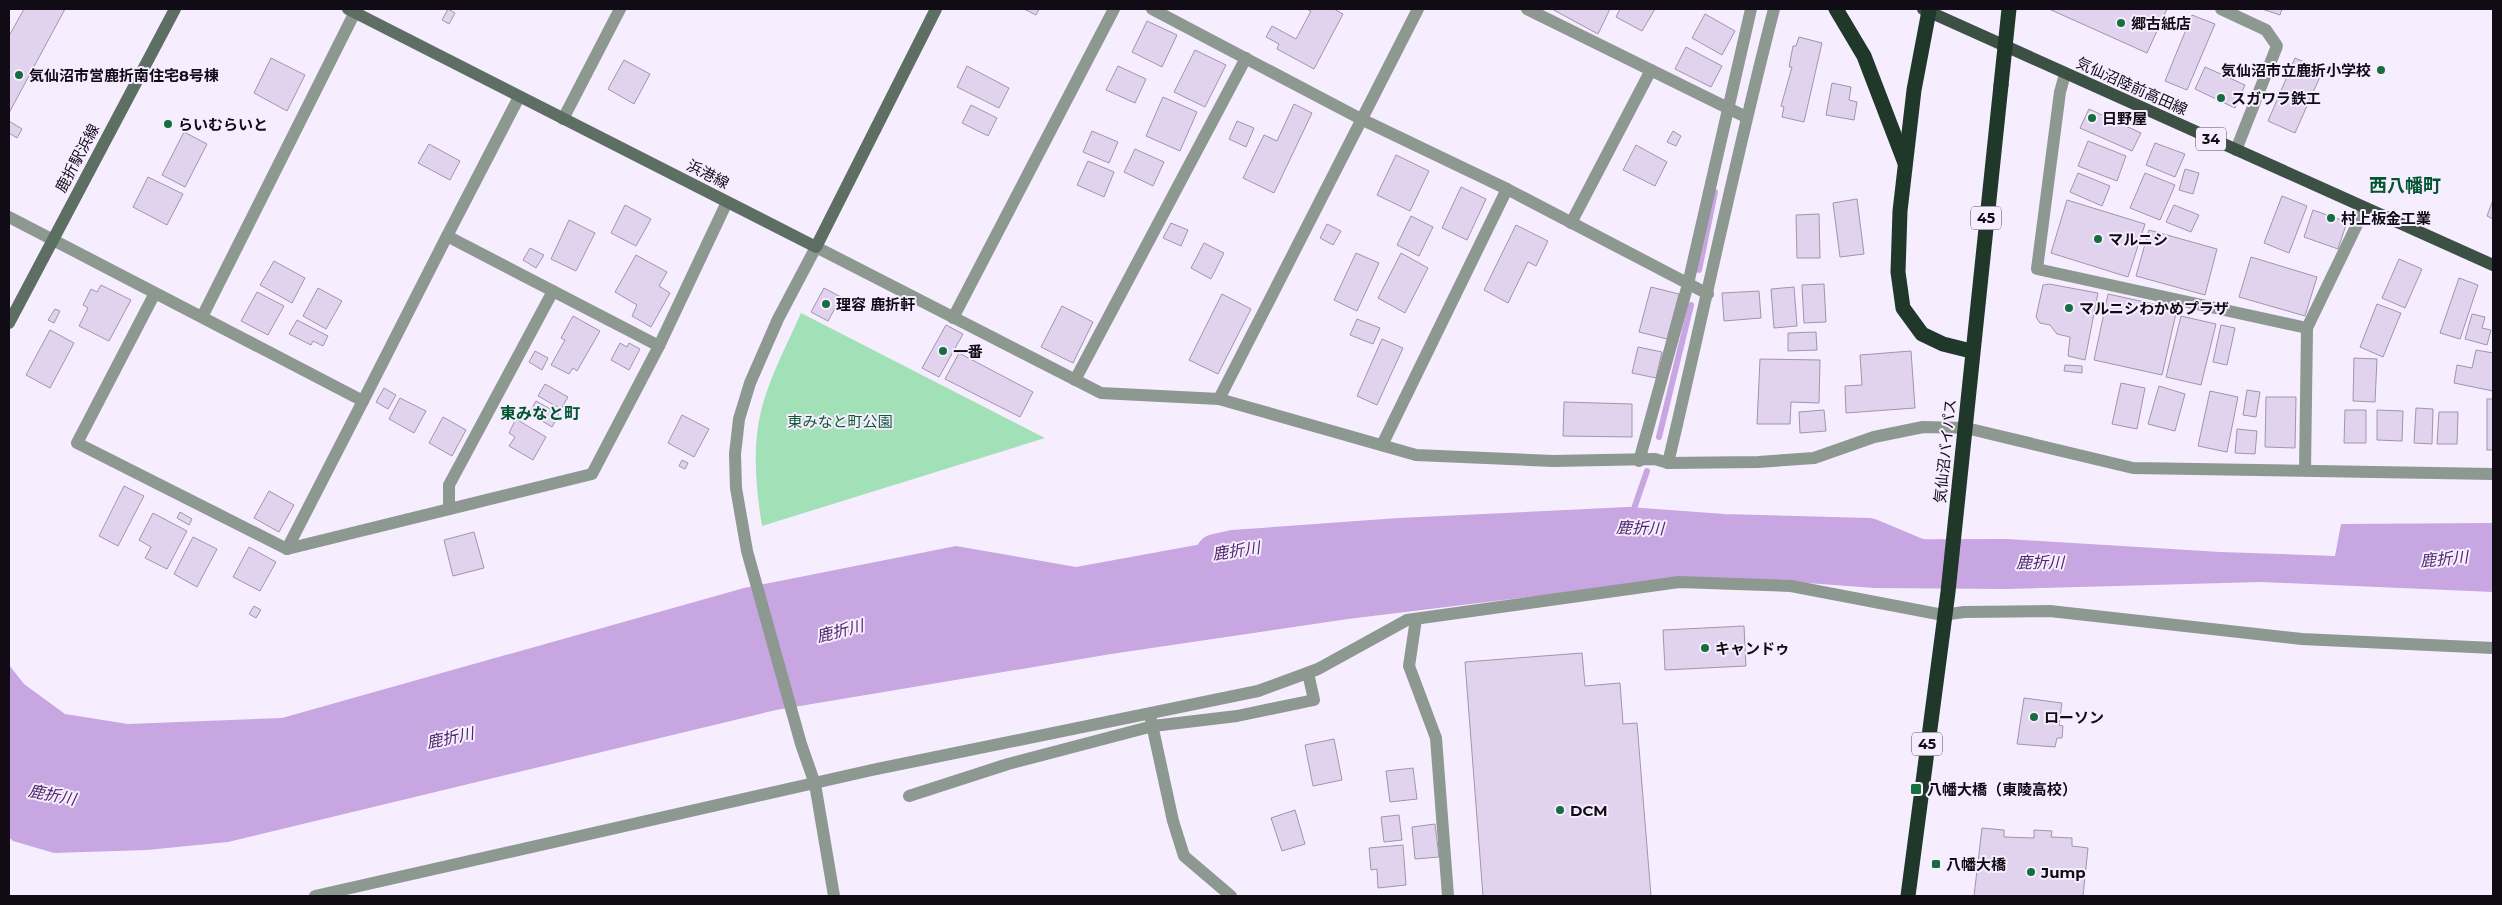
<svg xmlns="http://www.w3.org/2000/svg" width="2502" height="905" font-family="Montserrat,'Noto Sans JP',sans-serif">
<rect width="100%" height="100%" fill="#f6edfe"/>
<!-- green -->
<path fill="#a2e0b7" d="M801 313 1045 438 762 526C755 482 751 437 766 394 775 367 789 340 801 313Z"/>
<!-- water -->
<polygon fill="#c7a6e1" points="2493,523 2493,592 2261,582 2006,589 1875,588 1807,583 1644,583 1348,619 1111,654 776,710 228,842 147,850 54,853 13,841 9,837 9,665 24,684 65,714 128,724 282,718 744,588 956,546 1076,567 1229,539 1335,559 1702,540 2007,539 2220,552 2335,556 2341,524"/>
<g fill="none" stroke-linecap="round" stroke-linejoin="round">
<!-- stream -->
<g stroke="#c7a6e1" stroke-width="6">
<polyline points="1699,270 1715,192"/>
<polyline points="1659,437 1691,305"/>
<polyline points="1628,526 1647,471"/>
</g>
<!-- river -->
<polyline stroke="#c7a6e1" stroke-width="38" points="1215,553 1233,549 1400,537 1628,526 1723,533 1869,537 1924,560"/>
</g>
<!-- building -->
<g fill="#e1d2ed" stroke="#a294ae">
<polygon points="24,9 65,9 9,113 9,36"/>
<polygon points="448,9 455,13 449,24 442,20"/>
<polygon points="1024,9 1039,9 1036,15"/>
<polygon points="1306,9 1334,9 1343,14 1314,69 1277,49 1279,44 1266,37 1272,26 1296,39 1311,11"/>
<polygon points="1552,9 1610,9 1598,34"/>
<polygon points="1620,9 1655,9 1642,31 1616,17"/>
<polygon points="2049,9 2167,9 2147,53"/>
<polygon points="2262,9 2282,9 2280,15"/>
<polygon points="1705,14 1735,31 1722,55 1692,38"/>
<polygon points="2192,15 2215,24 2187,90 2165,81"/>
<polygon points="1147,21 1177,35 1162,67 1132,52"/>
<polygon points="1799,37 1822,43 1804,122 1782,117 1784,107 1781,106 1792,67 1789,67 1793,46 1796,46"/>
<polygon points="1686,47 1722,66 1711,87 1675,69"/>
<polygon points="1195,50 1226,65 1205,107 1174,92"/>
<polygon points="271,58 305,75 287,111 254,93"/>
<polygon points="2295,58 2323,70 2295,133 2268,121"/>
<polygon points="624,60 650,74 634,104 608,89"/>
<polygon points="967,66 1009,88 999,108 957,87"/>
<polygon points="1118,66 1146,79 1135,103 1106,90"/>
<polygon points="2205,67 2245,85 2235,108 2195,89"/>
<polygon points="1832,83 1851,87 1849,100 1857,102 1854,120 1826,115"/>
<polygon points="1163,97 1197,112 1180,151 1146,136"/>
<polygon points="1294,104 1312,113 1274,193 1243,178 1264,135 1277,141"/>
<polygon points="971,105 997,118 988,136 962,123"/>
<polygon points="2089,109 2141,133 2132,151 2080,128"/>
<polygon points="9,121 22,129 17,138 9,133"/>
<polygon points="1237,121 1254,128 1246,147 1229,139"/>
<polygon points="1092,131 1118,142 1109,163 1083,152"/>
<polygon points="1673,131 1681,136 1676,146 1667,142"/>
<polygon points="184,132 207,144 185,187 162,175"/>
<polygon points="2088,141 2126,156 2117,181 2078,166"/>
<polygon points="2155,143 2185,154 2175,177 2146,165"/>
<polygon points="429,144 460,161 450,180 418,163"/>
<polygon points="1636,145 1667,162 1655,186 1623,170"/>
<polygon points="1135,149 1164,162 1153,186 1124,172"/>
<polygon points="1396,155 1429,171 1410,211 1377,195"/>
<polygon points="1088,161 1114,172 1104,197 1077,185"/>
<polygon points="2185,169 2199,173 2193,194 2179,190"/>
<polygon points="2078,173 2110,186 2102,206 2070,192"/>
<polygon points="2145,173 2175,185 2160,220 2130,208"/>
<polygon points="148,177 183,194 167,225 133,207"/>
<polygon points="1461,187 1486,199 1467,240 1442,228"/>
<polygon points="2282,196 2307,206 2289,253 2264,243"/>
<polygon points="1857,199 1864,254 1840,257 1833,203"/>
<polygon points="2067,200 2145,224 2128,277 2051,253"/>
<polygon points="2493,200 2493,219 2487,216"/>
<polygon points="625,205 651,219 636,246 611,233"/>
<polygon points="2174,205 2199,215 2191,232 2166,222"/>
<polygon points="2313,210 2347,222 2338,249 2304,237"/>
<polygon points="1819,214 1820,258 1797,258 1796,215"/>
<polygon points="1411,216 1433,227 1419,256 1397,245"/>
<polygon points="569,220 595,233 576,271 551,259"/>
<polygon points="1171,223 1188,230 1181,246 1163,238"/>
<polygon points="1327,224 1341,231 1333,245 1320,238"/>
<polygon points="1516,225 1548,241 1536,266 1528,262 1508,303 1484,290"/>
<polygon points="2149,230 2217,249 2205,295 2136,276"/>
<polygon points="1204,243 1224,253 1211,279 1191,268"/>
<polygon points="530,248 544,255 536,268 523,260"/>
<polygon points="1356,253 1379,263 1357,311 1334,300"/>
<polygon points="1401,253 1428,268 1405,313 1378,298"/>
<polygon points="636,255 667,272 659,286 670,293 651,327 632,316 637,305 615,292"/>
<polygon points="2251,257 2317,277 2305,316 2239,297"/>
<polygon points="2399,259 2422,269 2405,308 2382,298"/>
<polygon points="274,261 305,278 292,303 260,285"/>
<polygon points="2459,278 2478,285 2460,339 2440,333"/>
<polygon points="1824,284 1826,322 1804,323 1802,285"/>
<polygon points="2049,284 2098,293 2085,360 2068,356 2070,337 2057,334 2050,325 2040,323 2036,317 2043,285"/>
<polygon points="101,285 131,300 109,341 79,326 88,308 83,305 91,289 97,292"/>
<polygon points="1651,287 1679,294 1667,339 1639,332"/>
<polygon points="1794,287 1797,326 1774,328 1771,289"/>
<polygon points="318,288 342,301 326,329 303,316"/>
<polygon points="824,288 841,297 828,321 811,312"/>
<polygon points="1759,291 1761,318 1724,321 1722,293"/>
<polygon points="257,292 284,306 268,335 241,321"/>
<polygon points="1222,294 1251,309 1218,374 1189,360"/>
<polygon points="2108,294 2177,309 2162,375 2094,360"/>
<polygon points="2377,304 2401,313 2383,357 2360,347"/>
<polygon points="1062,306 1093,322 1073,363 1041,347"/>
<polygon points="55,309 60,311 54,323 48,320"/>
<polygon points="2472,314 2485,317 2482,328 2491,330 2487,345 2465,339"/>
<polygon points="573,316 600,331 577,371 573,368 569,374 551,365 565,340 561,338"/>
<polygon points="2181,316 2216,324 2201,385 2166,377"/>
<polygon points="1357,319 1380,328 1373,344 1350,335"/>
<polygon points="297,320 328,336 323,346 313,341 311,345 289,334"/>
<polygon points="946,325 963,334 939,377 922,368"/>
<polygon points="2221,325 2235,328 2227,365 2213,362"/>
<polygon points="50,330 74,343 50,388 26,375"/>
<polygon points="1816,332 1817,350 1788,351 1788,333"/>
<polygon points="1382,339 1403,348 1377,405 1357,396"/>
<polygon points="620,343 627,347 629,343 640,349 629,370 611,360"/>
<polygon points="1638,347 1662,352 1656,378 1632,373"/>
<polygon points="2476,350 2493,353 2493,391 2454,383 2457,365 2472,368"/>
<polygon points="535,351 548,358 542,370 529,362"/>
<polygon points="1911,351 1915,408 1846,413 1845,386 1862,385 1860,355"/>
<polygon points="959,353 1033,392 1020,417 945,379"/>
<polygon points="2354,358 2377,359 2375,402 2353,401"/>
<polygon points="1760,359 1820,360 1819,403 1791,402 1790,424 1757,424"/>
<polygon points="2065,365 2082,366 2082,373 2064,371"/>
<polygon points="2121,383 2145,388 2137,429 2112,424"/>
<polygon points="545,384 568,397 561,409 538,396"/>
<polygon points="2159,386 2185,394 2175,431 2148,424"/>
<polygon points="384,388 396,395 388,409 376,402"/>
<polygon points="2247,390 2260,392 2256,417 2243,415"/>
<polygon points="2210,391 2238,397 2227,452 2198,446"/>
<polygon points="2266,397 2296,397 2295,448 2265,447"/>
<polygon points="400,398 426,411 414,433 389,419"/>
<rect x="2487" y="399" width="6" height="51"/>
<polygon points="536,401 559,414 552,427 529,413"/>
<polygon points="1564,402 1632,404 1632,437 1563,436"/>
<polygon points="2416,408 2433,409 2432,444 2414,443"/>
<polygon points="1824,410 1826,431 1800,433 1799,412"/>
<polygon points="2345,410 2366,410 2366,443 2344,443"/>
<polygon points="2377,410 2403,411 2402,441 2377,440"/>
<polygon points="2439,412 2458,412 2457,444 2437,444"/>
<polygon points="682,415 709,429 694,457 668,443"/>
<polygon points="443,417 466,430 452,456 429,443"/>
<polygon points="516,419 546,437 533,460 509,446 515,437 509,433"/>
<polygon points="2237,429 2257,431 2255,454 2235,453"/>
<polygon points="682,460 688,463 685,469 679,466"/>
<polygon points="124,486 144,496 118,546 99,536"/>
<polygon points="269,491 294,505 279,532 254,518"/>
<polygon points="180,512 192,519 189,525 177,518"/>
<polygon points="153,513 187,531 167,569 145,558 151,547 139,540"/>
<polygon points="474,532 484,568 453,576 444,540"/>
<polygon points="193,537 217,549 197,587 174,574"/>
<polygon points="249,547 276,562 260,591 233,577"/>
<polygon points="254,606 261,610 256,618 249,614"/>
<polygon points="1744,626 1746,666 1665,670 1663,630"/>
<polygon points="1582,653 1585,686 1620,683 1623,724 1637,723 1651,896 1483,896 1465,662"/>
<polygon points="2024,698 2062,703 2059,725 2063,726 2062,738 2057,738 2055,747 2017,744"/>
<polygon points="1334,739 1342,780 1313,786 1305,745"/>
<polygon points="1413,768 1417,799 1390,802 1386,771"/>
<polygon points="1295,810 1305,844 1282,851 1271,818"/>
<polygon points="1399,815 1402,840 1384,842 1381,817"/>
<polygon points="1435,824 1439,857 1415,859 1412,827"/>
<polygon points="1982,828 2004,830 2004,837 2034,838 2034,830 2052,831 2051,837 2072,838 2072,846 2088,848 2083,896 1974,896"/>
<polygon points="1403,845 1406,885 1378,888 1377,869 1371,870 1369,848"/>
</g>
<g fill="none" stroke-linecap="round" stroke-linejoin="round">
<!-- street -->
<g stroke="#8d9890" stroke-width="12">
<polyline points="1152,9 1361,119 1507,189 1708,294"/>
<polyline points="1527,9 1746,117"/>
<polyline points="2221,9 2266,30 2277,46 2236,150"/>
<polyline points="2065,74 2060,92 2037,269 2307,328"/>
<polyline points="563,119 620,9"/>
<polyline points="9,217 363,401 287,549 77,443 155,293"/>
<polyline points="1571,223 1651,70"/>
<polyline points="447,236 519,97"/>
<polyline points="202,317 355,12"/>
<polyline points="953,318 1114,9"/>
<polyline points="1075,380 1246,58"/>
<polyline points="1219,399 1418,9"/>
<polyline points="363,401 447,236 659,346"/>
<polyline points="1382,445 1507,189"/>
<polyline points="1639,461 1688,284 1751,9"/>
<path d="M1668 463C1704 311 1735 159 1774 9"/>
<polyline points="2305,470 2307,328 2365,208"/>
<polyline points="449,509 449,485 553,291"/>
<polyline points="287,549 592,474 659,346 727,202"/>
<polyline points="1416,619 1409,666 1436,738 1448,896"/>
<polyline points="1151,720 1173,821 1184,856 1231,896"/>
<polyline points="909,796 1008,764 1153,726 1237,716 1314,700 1308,673"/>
<polyline points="315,896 872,770 1258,691 1318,669 1407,620 1679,582 1791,586 1943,615 1964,612 2050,611 2302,639 2493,648"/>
<polyline points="834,896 815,784 801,744 747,551 736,488 735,454 739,419 750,383 778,319 816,247 1101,393 1219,399 1416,455 1553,461 1655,459 1668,463 1758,462 1814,458 1874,437 1923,427 1966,428 2133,468 2493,474"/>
</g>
<!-- secondary -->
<g stroke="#5d6e62" stroke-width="12">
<polyline points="348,9 816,247 936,9"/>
<polyline points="9,323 175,9"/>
</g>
<!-- primary -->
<polyline stroke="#3c5143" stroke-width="12" points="1923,9 2493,265"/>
<!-- highway -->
<g stroke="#203829" stroke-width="15">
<polyline points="1836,9 1864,56 1905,163"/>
<polyline points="1929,11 1914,90 1900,211 1898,272 1903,308 1922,334 1943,344 1971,351"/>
<polyline points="1908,896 1948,592 2001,85"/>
</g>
<!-- highway-bridge -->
<polyline stroke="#203829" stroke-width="15" points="2001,85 2009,9"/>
</g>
<!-- markers -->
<g fill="#166d40" stroke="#f6edfe" stroke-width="2">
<circle cx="2121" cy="23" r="5"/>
<circle cx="2381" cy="70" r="5"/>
<circle cx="19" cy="75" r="5"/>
<circle cx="2221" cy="98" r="5"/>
<circle cx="2092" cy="118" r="5"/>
<circle cx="168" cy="124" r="5"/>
<circle cx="2331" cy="218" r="5"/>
<circle cx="2098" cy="239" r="5"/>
<circle cx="826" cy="304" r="5"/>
<circle cx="2069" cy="308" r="5"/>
<circle cx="943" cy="351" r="5"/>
<circle cx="1705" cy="648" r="5"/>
<circle cx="2034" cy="717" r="5"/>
<rect x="1910" y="783" width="12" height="12" rx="2.5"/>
<circle cx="1560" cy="810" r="5"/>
<rect x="1931" y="859" width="10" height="10" rx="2.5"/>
<circle cx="2031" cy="872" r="5"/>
</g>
<g text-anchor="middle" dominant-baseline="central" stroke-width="4" stroke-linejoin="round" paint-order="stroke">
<!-- shield labels -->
<g fill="#f6edfe" stroke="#554f5a" stroke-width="1">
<rect x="2196" y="127.5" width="30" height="23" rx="4"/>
<rect x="1971" y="206.5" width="30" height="23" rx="4"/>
<rect x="1912" y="732.5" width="30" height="23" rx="4"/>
</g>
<g font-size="14" font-weight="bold" fill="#100b14">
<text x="2211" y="139">34</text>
<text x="1986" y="218">45</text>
<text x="1927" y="744">45</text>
</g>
<!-- poi labels -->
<g font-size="15" font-weight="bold" fill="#100b14" stroke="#f6edfe" text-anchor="start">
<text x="2131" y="23">郷古紙店</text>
<text x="2371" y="70" text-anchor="end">気仙沼市立鹿折小学校</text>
<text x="29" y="75">気仙沼市営鹿折南住宅8号棟</text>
<text x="2231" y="98">スガワラ鉄工</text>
<text x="2102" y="118">日野屋</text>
<text x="178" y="124">らいむらいと</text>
<text x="2341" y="218">村上板金工業</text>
<text x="2108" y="239">マルニシ</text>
<text x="836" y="304">理容 鹿折軒</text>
<text x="2079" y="308">マルニシわかめプラザ</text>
<text x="953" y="351">一番</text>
<text x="1715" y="648">キャンドゥ</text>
<text x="2044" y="717">ローソン</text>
<text x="1927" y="789">八幡大橋（東陵高校）</text>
<text x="1570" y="810">DCM</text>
<text x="1946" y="864">八幡大橋</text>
<text x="2041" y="872">Jump</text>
</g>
<!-- street labels -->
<g font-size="15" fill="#100b14" stroke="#f6edfe">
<text transform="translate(2132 86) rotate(24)">気仙沼陸前高田線</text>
<text transform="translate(77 158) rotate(-62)">鹿折駅浜線</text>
<text transform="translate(708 174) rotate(27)">浜港線</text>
<text transform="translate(1945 451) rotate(-84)">気仙沼バイパス</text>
</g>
<!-- park labels -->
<g font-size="15" fill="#0e5a33" stroke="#f6edfe">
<text x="840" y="421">東みなと町公園</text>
</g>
<!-- neighbourhood labels -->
<g font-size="16" font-weight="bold" fill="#00562e" stroke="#f6edfe">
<text x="540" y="413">東みなと町</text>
</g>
<!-- water labels -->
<g font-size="16" font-style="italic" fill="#50266b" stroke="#f6edfe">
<text transform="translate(1640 528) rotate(2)">鹿折川</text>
<text transform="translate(1236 551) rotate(-8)">鹿折川</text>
<text transform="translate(2444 559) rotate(-5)">鹿折川</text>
<text x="2040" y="562">鹿折川</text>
<text transform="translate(840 631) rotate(-14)">鹿折川</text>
<text transform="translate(450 738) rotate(-12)">鹿折川</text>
<text transform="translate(52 795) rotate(11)">鹿折川</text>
</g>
<!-- quarter labels -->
<g font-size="18" font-weight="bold" fill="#00562e" stroke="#f6edfe">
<text x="2405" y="186">西八幡町</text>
</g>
</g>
<!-- border -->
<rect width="2502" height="905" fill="none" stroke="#100b14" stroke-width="20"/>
</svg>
